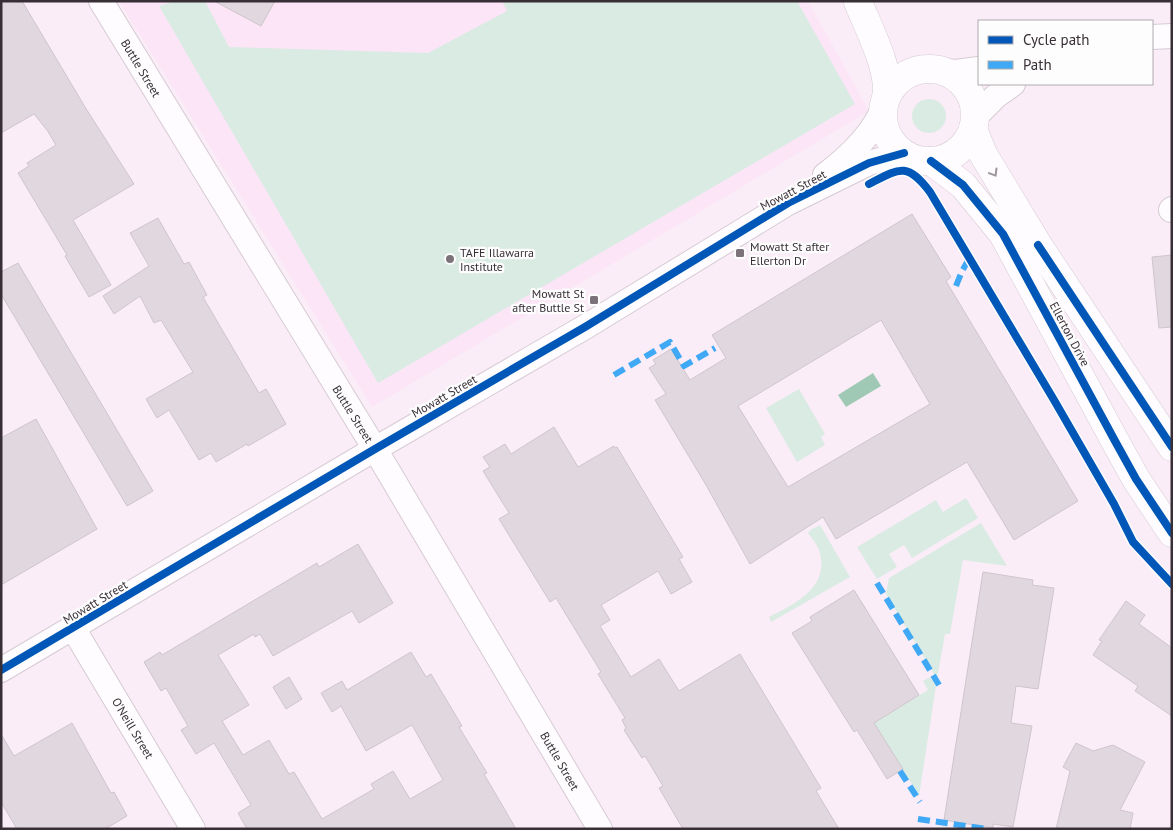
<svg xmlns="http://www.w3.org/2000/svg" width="1173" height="830" font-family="'PT Sans',sans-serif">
<rect width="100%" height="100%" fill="#faedf7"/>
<!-- built -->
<polygon fill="#fbe5f6" points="119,1 808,1 869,111 372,407"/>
<!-- green -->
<g fill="#daebe3">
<polygon points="176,1 205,1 229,47 428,53 507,11 502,1 797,1 855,104 378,383 159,6"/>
<circle cx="929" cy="116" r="17"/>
<polygon points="799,389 825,434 821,437 825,445 797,462 766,408"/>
<polygon points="966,498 978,518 912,558 904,545 889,554 897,567 877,579 857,547 936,500 943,512"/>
<polygon points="981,523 1007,566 963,560 950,634 945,634 937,679 886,594 889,578"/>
<path d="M820 525 850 577 771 622 769 617C795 604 831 587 819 550 817 544 812 539 808 533L810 530Z"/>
<polygon points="930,677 936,686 919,796 880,732 859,732 928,690 923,681"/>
</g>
<!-- water -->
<polygon fill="#a0c9b5" points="873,373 881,386 846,407 838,395"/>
<!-- building -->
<g fill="#e1d7df" stroke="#cfc5cc" fill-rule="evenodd">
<polygon points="1,1 22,1 85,107 134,184 73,220 111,285 89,297 65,256 67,255 18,173 29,166 27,163 56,145 47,130 34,114 1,133"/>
<polygon points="214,1 275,1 261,26"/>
<path d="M912 214 951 277 946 281 1078 501 1014 540 967 462 836 539 823 517 750 564 706 485 655 400 666 394 649 368 656 364 653 360 671 349 690 380 726 358 712 335ZM881 320 930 404 788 487 738 406Z"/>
<polygon points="158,218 184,264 189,262 207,295 203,297 259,393 266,389 286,424 248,446 247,444 216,462 211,453 199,460 169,410 157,418 146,399 193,372 161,320 154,323 140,296 114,314 103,296 149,266 130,233"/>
<polygon points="1172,255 1172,327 1159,328 1152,257"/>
<polygon points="18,263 153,491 127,506 1,294 1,272"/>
<polygon points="36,419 97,529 1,585 1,438"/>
<polygon points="554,427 578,467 614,446 615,448 617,447 683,557 679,559 692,582 671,594 658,571 601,605 610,620 600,626 631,677 659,659 679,691 740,654 821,788 816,791 839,829 683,829 659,788 663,786 645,756 642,758 624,730 626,728 622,720 625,718 598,674 601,672 556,598 550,602 499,519 509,513 483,471 490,467 483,457 505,444 511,454"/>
<polygon points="358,544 393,603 359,623 352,611 273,656 260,634 255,637 254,634 218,655 249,705 222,721 243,755 269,740 289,774 294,772 322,819 374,789 371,784 393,771 410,799 443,780 412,725 366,751 341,706 332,712 321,693 342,681 347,690 411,652 426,677 431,674 462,726 459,727 487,773 484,774 516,829 247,829 238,813 251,805 214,743 196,754 181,730 188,726 166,688 161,691 144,662 160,652 162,655 317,563 319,567"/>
<polygon points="983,572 1033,580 1032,585 1054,588 1038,689 1016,686 1011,723 1032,726 1013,827 993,824 993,828 944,820"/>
<polygon points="854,590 919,695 874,723 903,769 887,779 857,730 854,732 792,633 812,621 810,617"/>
<polygon points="1126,601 1145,615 1139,624 1172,648 1172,716 1135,691 1138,686 1093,655 1102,641 1099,640"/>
<polygon points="289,677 302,699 286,709 273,687"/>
<polygon points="72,723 111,793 114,792 127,816 105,829 17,829 1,802 1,734 14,756"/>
<polygon points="1076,743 1093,751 1113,745 1145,762 1120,810 1133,813 1130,829 1056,829 1070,771 1063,767"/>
</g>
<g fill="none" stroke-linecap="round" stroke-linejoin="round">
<!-- street casing -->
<g stroke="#d6cbd3" stroke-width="26">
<g id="street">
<polyline points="101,1 375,449 600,829"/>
<polyline points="1152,37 1172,36"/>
<polyline points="943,71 955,72 979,69"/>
<polyline points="975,117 996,96 1013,84"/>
<path d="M825 175C849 157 873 135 884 106"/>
<polyline points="1171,210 1172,209"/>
<polyline points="73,628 193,829"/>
<polyline points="1,670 375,449 585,327 788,203 869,163 904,153"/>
</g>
</g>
<!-- secondary casing -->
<g stroke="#d6cbd3" stroke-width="29">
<g id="secondary">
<path d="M858 2C868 27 892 72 886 98"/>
<circle cx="929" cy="115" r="46"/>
<polyline points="973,129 983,154 1038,245 1172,447"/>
<polyline points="931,161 963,185 1003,234 1115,441 1136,479 1172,533"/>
</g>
</g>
<!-- street -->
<use href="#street" stroke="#fefcfe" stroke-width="24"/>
<!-- secondary -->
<use href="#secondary" stroke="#fefcfe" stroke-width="28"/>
<!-- quiet -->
<g stroke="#3fa9f5" stroke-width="6" stroke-dasharray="12 6" stroke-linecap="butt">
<polyline points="956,286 962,271 970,257"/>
<polyline points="614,375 670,342 684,366 715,348"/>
<polyline points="877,583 939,685"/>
<polyline points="900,771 920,802"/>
<polyline points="918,819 987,829"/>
</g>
<!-- cycleway casing -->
<g stroke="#fdfdfd" stroke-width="11">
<g id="cycleway">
<polyline points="931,161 963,185 1003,234 1115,441 1136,479 1172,533"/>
<path d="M869 184C900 168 907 162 930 192L1054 400 1114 504 1133 542 1172 584"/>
<polyline points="1038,245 1172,447"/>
<polyline points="1,670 375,449 585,327 788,203 869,163 904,153"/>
</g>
</g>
<!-- cycleway -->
<use href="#cycleway" stroke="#0057b8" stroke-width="8"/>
</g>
<!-- one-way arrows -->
<defs><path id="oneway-chevron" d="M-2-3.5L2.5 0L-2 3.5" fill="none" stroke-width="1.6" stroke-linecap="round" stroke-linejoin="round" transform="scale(1.25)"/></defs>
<use stroke="#9b969a" href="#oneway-chevron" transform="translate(994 173) rotate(59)"/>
<!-- markers -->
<g fill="#7c727a" stroke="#fdfdfd" stroke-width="2">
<rect x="735" y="248" width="10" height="10" rx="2.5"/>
<circle cx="450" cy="259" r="5"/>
<rect x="589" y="295" width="10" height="10" rx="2.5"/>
</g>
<g text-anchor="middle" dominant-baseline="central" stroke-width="4.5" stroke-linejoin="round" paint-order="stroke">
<!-- street labels -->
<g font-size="12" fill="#382f36" stroke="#fdfdfd">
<text transform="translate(141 68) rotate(59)">Buttle Street</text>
<text transform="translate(793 190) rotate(-28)">Mowatt Street</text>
<text transform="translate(1070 334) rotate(62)">Ellerton Drive</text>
<text transform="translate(444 396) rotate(-30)">Mowatt Street</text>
<text transform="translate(353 414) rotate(58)">Buttle Street</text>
<text transform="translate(95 602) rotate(-31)">Mowatt Street</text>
<text transform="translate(133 728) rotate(59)">O'Neill Street</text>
<text transform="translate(560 761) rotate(60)">Buttle Street</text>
</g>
<!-- poi labels -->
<g font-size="12" fill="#382f36" stroke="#fdfdfd" text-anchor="start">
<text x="750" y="246">Mowatt St after<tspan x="750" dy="14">Ellerton Dr</tspan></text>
<text x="460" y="252">TAFE Illawarra<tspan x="460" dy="14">Institute</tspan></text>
<text x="584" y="293" text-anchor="end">Mowatt St<tspan x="584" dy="14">after Buttle St</tspan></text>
</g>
</g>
<!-- border -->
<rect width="1173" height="830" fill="none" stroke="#382f36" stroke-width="5"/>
<!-- legend -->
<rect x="978" y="20" width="175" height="65" fill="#fdfdfd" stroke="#aeabad"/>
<rect x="988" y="36" width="25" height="8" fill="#0057b8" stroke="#aeabad"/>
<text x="1023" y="45" font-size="15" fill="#382f36">Cycle path</text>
<rect x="988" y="61" width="25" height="8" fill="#3fa9f5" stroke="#aeabad"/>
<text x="1023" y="70" font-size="15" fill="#382f36">Path</text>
</svg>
